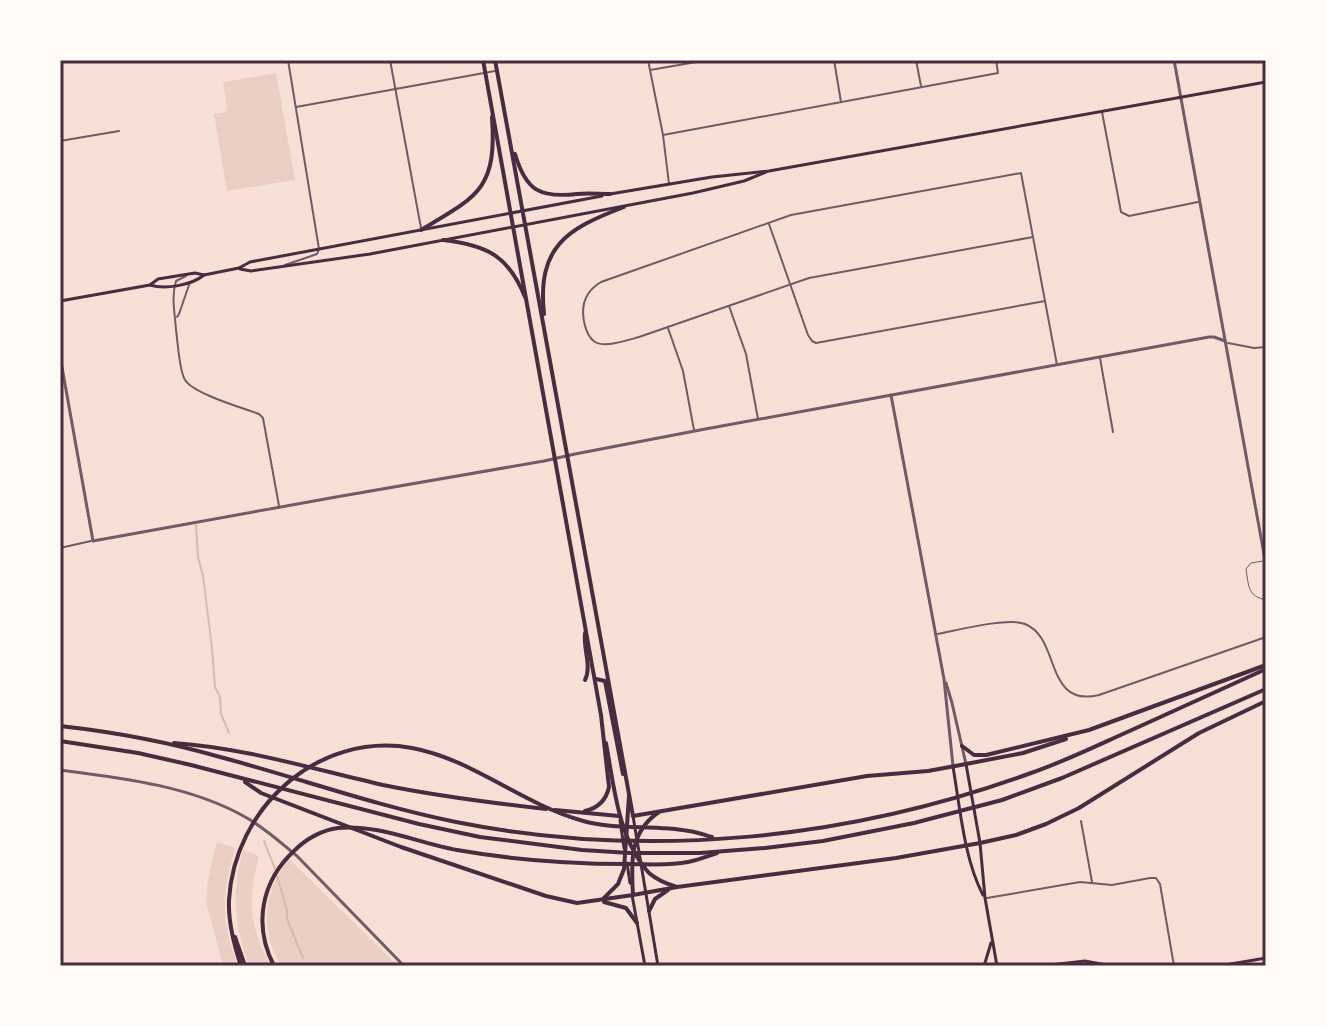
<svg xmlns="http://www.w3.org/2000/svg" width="1326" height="1026" font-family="Raleway,sans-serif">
<rect width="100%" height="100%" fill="#f7e1d7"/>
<!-- green -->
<g fill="#ebcfc5">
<polygon points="276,73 295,180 227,191 214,114 225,112 227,108 223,82"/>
<path d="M217 842 235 848C222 897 220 918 238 966H223L210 916C201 897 212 862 217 842Z"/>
<path d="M243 850 259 856C248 901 248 924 271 966H249C234 922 231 896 243 850Z"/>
<path d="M289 859 302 872 398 966H282C259 934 263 888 289 859Z"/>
</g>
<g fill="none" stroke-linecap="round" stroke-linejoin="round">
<!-- stream -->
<g stroke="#dcb8b0" stroke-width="2">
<polyline points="196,525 198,557 203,576 212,648 215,687 220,697 221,714 229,733"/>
<polyline points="264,841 275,869"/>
<polyline points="277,876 287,910 287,919 303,958"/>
</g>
<!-- service -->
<path stroke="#755966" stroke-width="1" d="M1263 561 1251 563 1246 569C1249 586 1247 596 1266 600"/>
<!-- minor -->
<g stroke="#755966" stroke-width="2">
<polyline points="390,60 421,228"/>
<polyline points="648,60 663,135 669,184"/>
<polyline points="834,60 841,102"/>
<polyline points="916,60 921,86"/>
<polyline points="650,70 708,60"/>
<polyline points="296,107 495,71"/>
<polyline points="1102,112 1121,212 1129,216 1198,202"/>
<polyline points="663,135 998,73 996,60"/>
<polyline points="60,141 119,131"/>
<polyline points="769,224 808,335 812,341 816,343 1045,301"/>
<path d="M1033 237 809 278 639 337C628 340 605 348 595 342 589 338 587 332 585 326 580 307 584 292 601 282L791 215 1021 173C1033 237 1045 301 1057 365"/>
<polyline points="285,265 317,254 319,249 288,60"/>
<path d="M186 276 176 281C171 297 175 314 176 330 178 343 179 370 185 380 194 394 243 408 259 414L263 418 279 506"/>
<polyline points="729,306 746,354 758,419"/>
<polyline points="177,317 179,314 190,282"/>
<polyline points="668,328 683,371 694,430"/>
<polyline points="1228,343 1254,348 1266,347"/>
<polyline points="1100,358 1113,432"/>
<polyline points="60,548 91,541"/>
<path d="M938 634C958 630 1008 617 1025 624 1061 638 1044 708 1099 695L1266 637"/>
<polyline points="1081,821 1092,882"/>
<polyline points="987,898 1080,882 1112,885 1150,878 1156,878 1160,884 1174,966"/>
</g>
<!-- tertiary -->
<g stroke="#755966" stroke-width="3">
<polyline points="1174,60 1266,565"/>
<polyline points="60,356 93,541 336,497 544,461 575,454 700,430 1209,337 1214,337 1225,341"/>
<polyline points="891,395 944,679 953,766"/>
<polyline points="946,683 952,703 966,764"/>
<path d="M60 770C123 778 192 786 247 818 266 829 281 843 297 856L404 966"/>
</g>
<!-- secondary -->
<g stroke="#4a2c40" stroke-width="3">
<polyline points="610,194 712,177 769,171 1266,82"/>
<polyline points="240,269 251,271 370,254 693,193 744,181 766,172"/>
<polyline points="150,285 158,279 195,273 204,275 239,268 250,262 602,196"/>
<path d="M60 301 150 285C165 290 192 285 204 275"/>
<polyline points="966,764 980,843 985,898 997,966"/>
<path d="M953 767C960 807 964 859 983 895"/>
<polyline points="633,816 658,966"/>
<polyline points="620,820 624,848"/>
<polyline points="627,863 630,883"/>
<polyline points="632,895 645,966"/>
<polyline points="984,966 991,943"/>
<polyline points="1041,966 1085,961 1112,966"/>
<polyline points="1219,966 1266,958"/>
</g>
<!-- primary -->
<g stroke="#4a2c40" stroke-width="4">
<polyline points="483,60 601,715"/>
<polyline points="495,60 633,816"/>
<path d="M515 154C526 191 540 198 577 194 588 193 599 194 610 194"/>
<path d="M421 230C478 196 497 189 492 117"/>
<path d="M443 240C486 245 508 255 525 297"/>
<path d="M544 314C537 247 566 229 624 207"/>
<path d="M585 633C583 649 592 666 585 680"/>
<polyline points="596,679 605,681 623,774"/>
<path d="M606 743C614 786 618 839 649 873 657 880 667 884 677 887"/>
<path d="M659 812C629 832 631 863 633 895L677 887 896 858 980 843"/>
<polyline points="633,816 867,776 928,771 966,764"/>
<polyline points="649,911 655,899 668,890"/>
</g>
<!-- motorway -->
<g stroke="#4a2c40" stroke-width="4">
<path d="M60 726C114 732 168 742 220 757 299 778 376 806 456 822 647 860 848 840 1031 773 1066 761 1100 744 1134 729 1178 709 1222 689 1266 669"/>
<polyline points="60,741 138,753 191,765 419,824 480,837 582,850 630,853 700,853 765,848 823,841 914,823 1002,800 1062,778 1266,689"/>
<path d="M174 743C245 748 313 769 383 785 437 796 492 803 546 809"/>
<polyline points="962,746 974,755 986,755 1089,730 1266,665"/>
<polyline points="966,764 1023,753 1066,739"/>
<polyline points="245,782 261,793 401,847 546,896 577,903 633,895"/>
<polyline points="555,810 619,816"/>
<path d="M585 811C598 808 606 801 609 787L601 715"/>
<polyline points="980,843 1016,835 1046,824 1079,808 1199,733 1266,701"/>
<polyline points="604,898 618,884 624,869 629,796"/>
<polyline points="604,902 626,908 637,923"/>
<polyline points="235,937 245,966"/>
<path d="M241 966C234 945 228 922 229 900 234 808 318 731 412 748 472 759 521 803 580 820 615 831 653 824 689 831 697 832 705 835 712 837"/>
<path d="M274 966C253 925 261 881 295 850 306 839 322 830 338 828 378 824 418 843 457 850 514 860 570 864 627 864 647 864 669 866 688 862 698 860 708 856 717 853"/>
</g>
</g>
<!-- border -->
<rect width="1326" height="1026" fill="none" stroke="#fffaf5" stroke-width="124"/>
<rect x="62" y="62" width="1202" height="902" fill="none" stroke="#4a2c40" stroke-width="3"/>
</svg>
